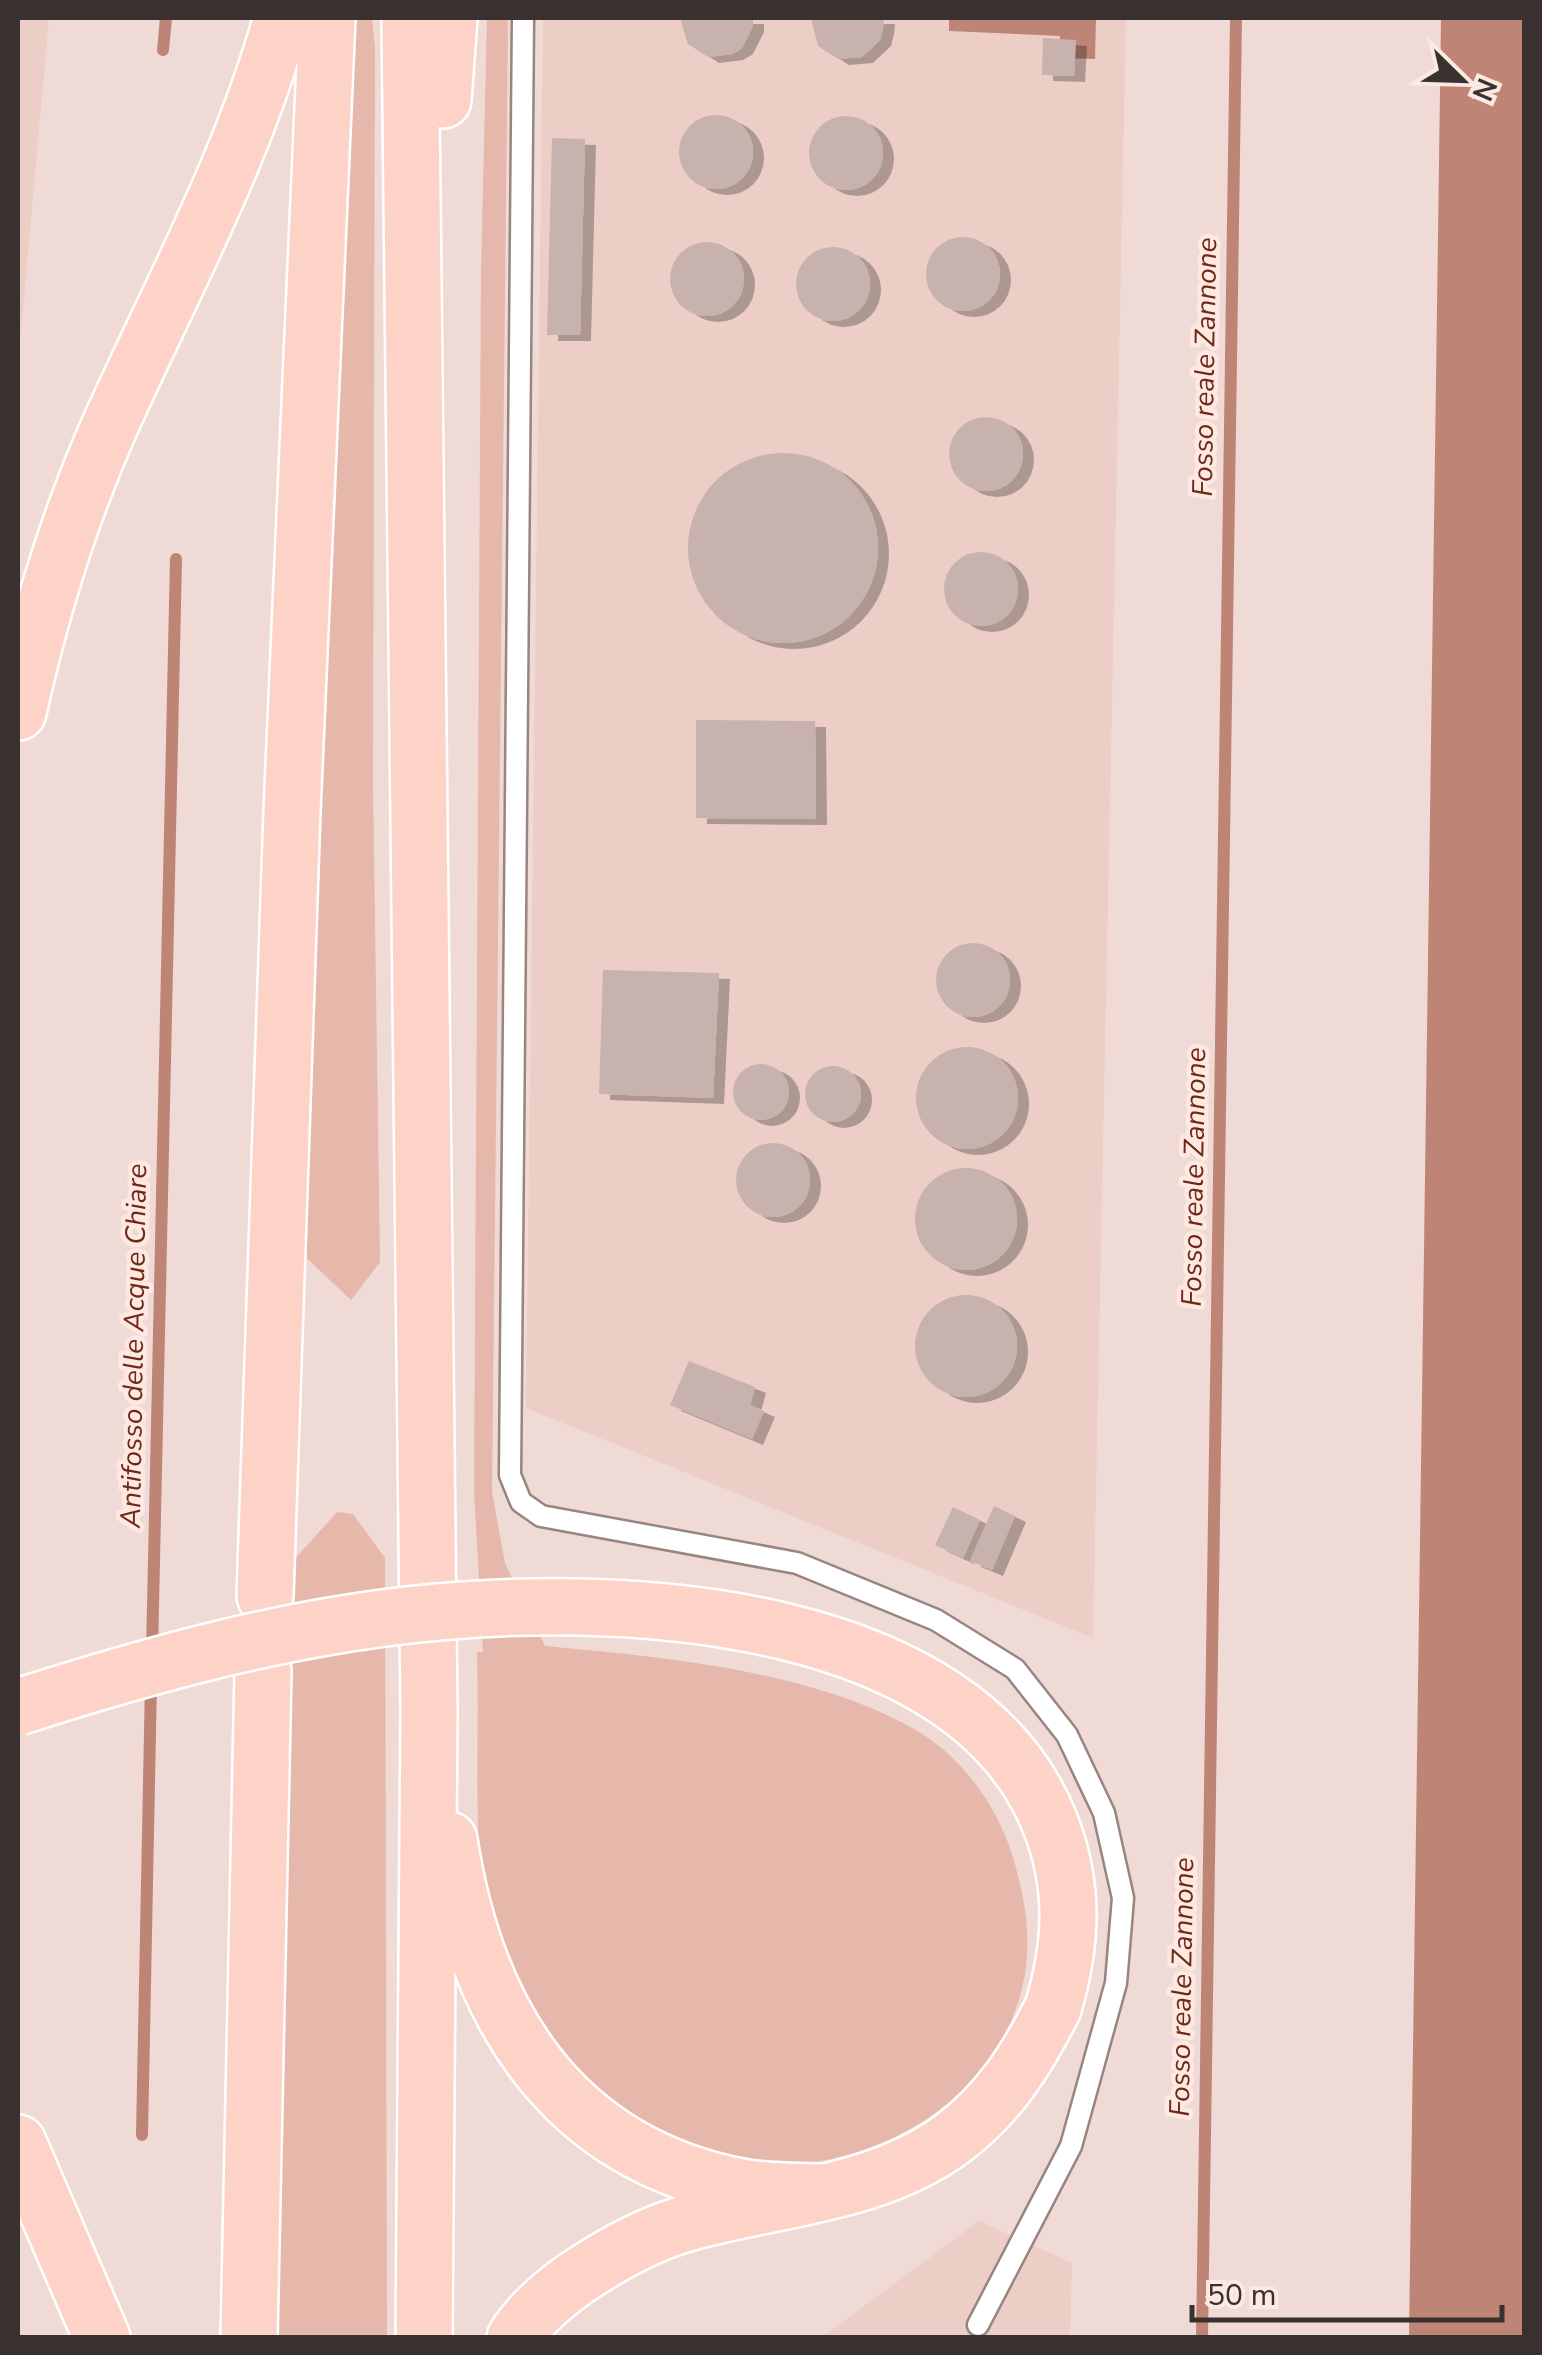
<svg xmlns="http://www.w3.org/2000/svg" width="1542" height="2355" font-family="'Nunito Sans',sans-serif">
<defs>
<filter id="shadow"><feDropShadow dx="11" dy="6" stdDeviation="0" flood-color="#0004"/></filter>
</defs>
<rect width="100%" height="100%" fill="#f0dad5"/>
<!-- built -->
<g fill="#eccec6">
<polygon points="18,18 49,18 18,365"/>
<polygon points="543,18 1126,18 1093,1638 526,1408"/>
<polygon points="979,2221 1072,2263 1070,2337 821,2338"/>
</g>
<!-- green -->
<g fill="#e6b8ab">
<polygon points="349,18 372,18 375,47 373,785 380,1262 351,1300 300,1252"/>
<path d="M487 18H508L492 1492 505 1563 545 1646C662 1657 811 1670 914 1729 965 1758 1002 1812 1016 1868 1025 1903 1030 1930 1026 1967 1007 2113 835 2195 701 2156 677 2149 623 2120 603 2105 585 2091 569 2065 555 2047 541 2031 521 2013 511 1995 504 1981 502 1961 499 1946 492 1922 482 1896 480 1872 475 1800 479 1725 477 1652H483L474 1491 481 271Z"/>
<polygon points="337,1512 353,1514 385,1558 387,2337 274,2338 293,1561"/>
</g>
<!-- water -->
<g fill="#be8475">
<polygon points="949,18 1096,18 1095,59 1060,58 1060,36 949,31"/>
<polygon points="1441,18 1524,18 1524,2338 1409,2337"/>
</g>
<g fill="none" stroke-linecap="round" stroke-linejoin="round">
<!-- stream -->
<g stroke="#be8475" stroke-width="12">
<polyline points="163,50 166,18"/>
<polyline points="152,1652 176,559"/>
<polyline points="142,2135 151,1682"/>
<polyline points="1202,2338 1236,18"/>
</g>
</g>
<!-- building -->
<g fill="#c7b2ad" filter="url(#shadow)">
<polygon points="680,18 753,18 753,26 742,48 732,54 708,57 688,44"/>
<polygon points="811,18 884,18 883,28 880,40 862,57 838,59 818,46"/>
<polygon points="1043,38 1076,40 1074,76 1042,75"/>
<circle cx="716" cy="152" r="37"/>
<circle cx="846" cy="153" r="37"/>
<polygon points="552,138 585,139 580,335 547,335"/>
<circle cx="963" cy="274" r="37"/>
<circle cx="707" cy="279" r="37"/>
<circle cx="833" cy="284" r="37"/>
<circle cx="986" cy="454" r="37"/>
<circle cx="783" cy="548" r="95"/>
<circle cx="981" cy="589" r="37"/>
<polygon points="696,720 815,721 816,819 696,818"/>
<circle cx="973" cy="980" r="37"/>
<polygon points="603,970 719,973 713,1098 599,1094"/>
<circle cx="967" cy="1098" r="51"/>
<circle cx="761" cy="1092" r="28"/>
<circle cx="833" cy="1094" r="28"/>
<circle cx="773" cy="1180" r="37"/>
<circle cx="966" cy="1219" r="51"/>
<circle cx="966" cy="1346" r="51"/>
<polygon points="689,1361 755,1387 750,1405 764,1411 752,1439 670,1405"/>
<polygon points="994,1506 1015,1516 992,1570 970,1561"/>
<polygon points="953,1507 980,1520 963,1558 935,1545"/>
</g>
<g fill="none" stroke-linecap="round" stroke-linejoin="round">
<!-- service casing -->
<g stroke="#988580" stroke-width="25">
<polyline id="service" points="523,18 510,1475 521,1502 541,1516 797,1563 936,1620 1015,1669 1067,1735 1104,1813 1123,1898 1116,1983 1071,2146 978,2325"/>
</g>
<!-- trunk casing -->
<g stroke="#fff" stroke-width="60">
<g id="trunk">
<polyline points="410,18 429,1712 424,2338"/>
<polyline points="443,100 449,18"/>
<path d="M18 712C40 612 69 517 111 423 172 288 242 161 282 18"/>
<polyline points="265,1596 292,811 327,18"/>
<path d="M449 1840C475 2011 559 2152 741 2187 768 2192 797 2191 824 2192"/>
<polyline points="18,2143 102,2338"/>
<polyline points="249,2338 263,1671"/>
<path d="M515 2338C529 2315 554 2294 575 2279 609 2256 644 2236 684 2224 773 2198 874 2196 952 2139 999 2104 1027 2059 1053 2008"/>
</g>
</g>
<!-- service -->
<use href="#service" stroke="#fff" stroke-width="20"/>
<!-- trunk -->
<use href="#trunk" stroke="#fed3c7" stroke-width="55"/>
<!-- trunk-bridge casing -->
<g stroke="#fff" stroke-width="60" stroke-linecap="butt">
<path id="trunk-bridge" d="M18 1707C156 1663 292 1625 438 1612 632 1594 966 1612 1050 1823 1075 1886 1072 1944 1053 2008"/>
</g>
<!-- trunk-bridge -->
<use href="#trunk-bridge" stroke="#fed3c7" stroke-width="55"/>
</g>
<g text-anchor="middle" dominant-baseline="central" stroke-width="9" stroke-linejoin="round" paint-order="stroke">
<!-- water labels -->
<g font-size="28" font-style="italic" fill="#702816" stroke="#fde8e2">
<text transform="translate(1205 367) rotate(-89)">Fosso reale Zannone</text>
<text transform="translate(1194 1177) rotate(-89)">Fosso reale Zannone</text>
<text transform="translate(134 1346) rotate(-89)">Antifosso delle Acque Chiare</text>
<text transform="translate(1182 1987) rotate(-89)">Fosso reale Zannone</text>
</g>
</g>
<!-- border -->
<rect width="1542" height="2355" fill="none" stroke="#39312f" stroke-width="40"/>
<!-- north arrow -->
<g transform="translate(1462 80) rotate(113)" stroke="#fde8e2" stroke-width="8" paint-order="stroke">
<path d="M0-8L18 38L0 25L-18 38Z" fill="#39312f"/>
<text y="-15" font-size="28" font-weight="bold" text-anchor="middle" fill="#39312f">N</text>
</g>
<!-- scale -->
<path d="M1192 2305v15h310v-15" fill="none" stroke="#39312f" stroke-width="5"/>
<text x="1207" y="2305" font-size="30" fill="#39312f" stroke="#fde8e2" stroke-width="8" paint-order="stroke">50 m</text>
</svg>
